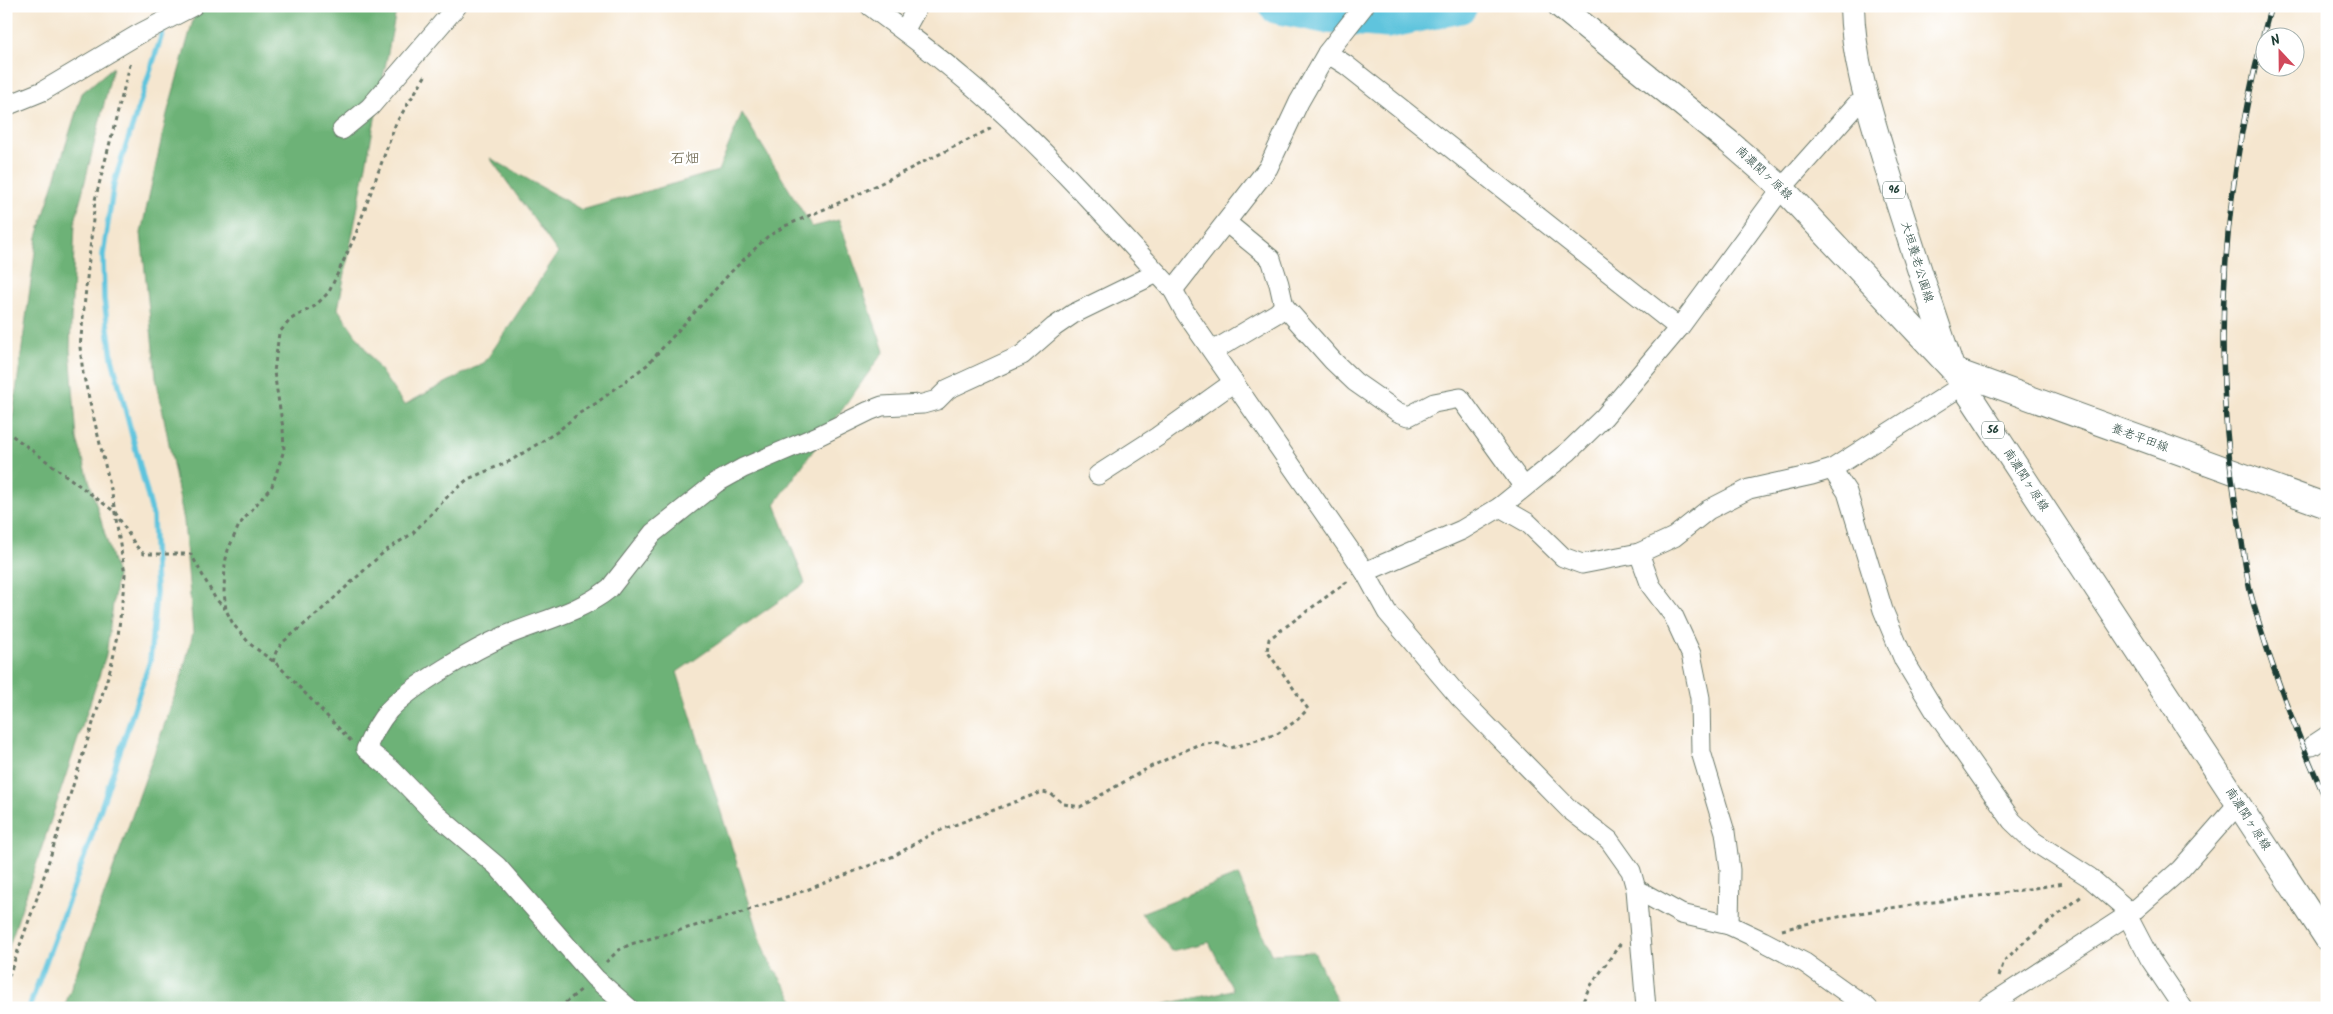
<svg xmlns="http://www.w3.org/2000/svg" width="2333" height="1014" font-family="Kalam,'Klee One',sans-serif">
<rect width="100%" height="100%" fill="#fff"/>
<filter id="ink" filterUnits="userSpaceOnUse"><feTurbulence type="fractalNoise" baseFrequency=".02" numOctaves="2"/><feDisplacementMap in="SourceGraphic" scale="10" xChannelSelector="R" yChannelSelector="G"/><feConvolveMatrix kernelMatrix="1 2 1 2 8 2 1 2 1" color-interpolation-filters="sRGB"/></filter>
<filter id="wash" filterUnits="userSpaceOnUse"><feTurbulence type="fractalNoise" baseFrequency=".0096" numOctaves="4" result="noise"/><feDisplacementMap in="SourceGraphic" scale="20" xChannelSelector="R" yChannelSelector="G"/><feGaussianBlur stdDeviation="1.12" result="paint"/><feColorMatrix in="noise" values="0 0 0 0 0 0 0 0 0 0 0 0 0 0 0 0 0 1.4 0 .05"/><feComposite in="paint" operator="in"/></filter>
<g filter="url(#wash)">
<rect width="100%" height="100%" fill="#f5e6cf"/>
<!-- forest -->
<g fill="#6db277" stroke="#467856">
<polygon points="197,6 397,6 338,309 404,405 485,362 558,253 490,158 582,210 718,171 742,113 812,227 839,220 884,351 775,504 805,583 677,672 766,956 799,1008 64,1008 182,675 193,633 184,521 156,377 141,233 167,114"/>
<polygon points="113,67 75,222 70,349 77,439 117,575 106,655 6,955 6,466 37,237 82,93"/>
<polygon points="1238,875 1271,954 1314,952 1340,1008 1146,1008 1233,990 1209,942 1172,951 1141,913"/>
</g>
<g fill="none" stroke-linecap="round" stroke-linejoin="round">
<!-- stream -->
<polyline stroke="#5fc4dd" stroke-width="5.5" points="29,1008 90,841 150,661 156,592 153,516 112,358 104,299 103,255 114,183 165,25"/>
<!-- river -->
<polyline stroke="#5fc4dd" stroke-width="35" points="1276,6 1325,16 1387,21 1460,6"/>
</g>
</g>
<g filter="url(#ink)">
<g fill="none" stroke-linecap="round" stroke-linejoin="round">
<!-- minor casing -->
<g stroke="#6a786a" stroke-width="21">
<g id="minor">
<path d="M870 6C901 29 933 52 963 78 1039 141 1106 218 1173 290L1185 312 1365 572 1387 612 1460 698 1570 810 1609 840 1631 871 1636 889 1646 1008"/>
<polyline points="904,31 918,6"/>
<polyline points="1327,53 1346,65 1679,328"/>
<polyline points="6,106 43,91 139,34 193,6"/>
<polyline points="342,130 370,107 457,6"/>
<polyline points="1227,223 1271,259 1279,284 1284,306 1333,361 1355,382 1398,412 1409,416 1434,403 1460,398 1524,487"/>
<polyline points="1173,290 1268,168 1299,102 1327,53 1364,6"/>
<polyline points="1213,351 1277,313 1284,306"/>
<polyline points="1832,469 1847,492 1883,610 1904,660 1935,711 2012,821 2033,841 2089,877 2131,913"/>
<polyline points="1098,475 1157,437 1234,382"/>
<polyline points="1500,507 1528,523 1563,557 1582,564 1639,553 1674,537 1708,510 1749,489 1812,475 1832,469 1963,385"/>
<polyline points="1639,553 1651,586 1673,615 1691,654 1700,698 1701,752 1725,832 1730,870 1729,925"/>
<polyline points="1365,572 1462,530 1500,507 1569,451 1604,417 1679,328 1782,188 1856,105 1867,101"/>
<polyline points="2312,746 2327,736"/>
<polyline points="1636,889 1681,914 1729,925 1763,941 1805,963 1868,1008"/>
<polyline points="2127,915 2150,959 2183,1008"/>
<path d="M629 1008 595 978 497 866 432 811 391 769 366 749C372 735 379 722 389 710 411 686 475 649 505 636 540 621 579 613 610 588L653 533 716 483 743 468 818 436 869 411 882 406 923 404 937 400 948 389 1022 355 1054 327 1073 314 1157 273"/>
<polyline points="1985,1008 2131,913 2180,870 2238,804"/>
</g>
</g>
<!-- major casing -->
<g stroke="#6a786a" stroke-width="26">
<g id="major">
<polyline points="1560,6 1729,142 1782,188 1953,370 2327,939"/>
<path d="M1852 6C1853 66 1874 124 1891 181 1911 244 1931 307 1953 370L2327 506"/>
</g>
</g>
<!-- path -->
<g stroke="#6a786a" stroke-width="3" stroke-dasharray="4 4" stroke-linecap="butt">
<polyline points="6,431 115,512 136,546 144,554 191,554 215,598 225,609"/>
<polyline points="273,662 276,652 283,642 318,613 385,551 413,533 450,494 468,479 510,461 557,432 578,414 595,404 647,365 731,272 767,237 785,226 857,195 992,128"/>
<polyline points="351,741 278,665 250,644 233,624 226,610 224,592 225,563 228,550 239,525 272,486 284,450 283,428 274,372 279,333 291,319 315,306 329,292 355,236 396,123 427,73"/>
<path d="M1782 930C1874 905 1970 900 2064 883"/>
<polyline points="606,962 619,950 631,944 737,914 809,889 894,856 931,834 1033,795 1043,792 1051,794 1064,804 1080,807 1150,767 1197,745 1216,743 1231,748 1277,734 1296,721 1308,709 1267,651 1269,639 1348,581"/>
<polyline points="1999,976 2004,961 2025,941 2083,895"/>
<polyline points="6,984 37,898 110,670 118,636 125,575 112,494 83,373 80,347 95,200 131,61"/>
<polyline points="559,1008 582,989"/>
<polyline points="1580,1008 1589,988 1621,943"/>
</g>
<!-- minor -->
<use href="#minor" stroke="#fff" stroke-width="19"/>
<!-- major -->
<use href="#major" stroke="#fff" stroke-width="24"/>
<!-- rail casing -->
<g stroke="#1f3d34" stroke-width="5.5">
<path id="rail" d="M2271 6C2223 176 2208 355 2240 529 2244 553 2246 579 2253 602 2272 671 2298 737 2327 802"/>
</g>
<!-- rail -->
<use href="#rail" stroke="#fff" stroke-width="4" stroke-dasharray="11" stroke-linecap="butt"/>
</g>
</g>
<g text-anchor="middle" dominant-baseline="central" stroke-width="4.5" stroke-linejoin="round" paint-order="stroke">
<!-- shield labels -->
<g fill="#fff" stroke="#627771" stroke-width="1">
<rect x="1883" y="181.5" width="22" height="17" rx="4"/>
<rect x="1982" y="421.5" width="22" height="17" rx="4"/>
</g>
<g font-size="11" font-weight="bold" fill="#1f3d34">
<text x="1894" y="190">96</text>
<text x="1993" y="430">56</text>
</g>
<!-- street labels -->
<g font-size="12" fill="#1f3d34" stroke="#fff">
<text transform="translate(1764 173) rotate(43)">南濃関ヶ原線</text>
<text transform="translate(1917 262) rotate(73)">大垣養老公園線</text>
<text transform="translate(2140 438) rotate(20)">養老平田線</text>
<text transform="translate(2026 480) rotate(57)">南濃関ヶ原線</text>
<text transform="translate(2248 819) rotate(57)">南濃関ヶ原線</text>
</g>
<!-- quarter labels -->
<g font-size="15" fill="#666048" stroke="#fff">
<text x="685" y="159">石畑</text>
</g>
</g>
<!-- margin -->
<rect width="2333" height="1014" fill="none" stroke="#fff" stroke-width="25"/>
<!-- north arrow -->
<g transform="translate(2280 52) rotate(338)"><circle r="24" fill="#ffffff" stroke="#a5b1ae"/>
<path d="M0-4L9 19L0 12L-9 19Z" fill="#d1495b"/>
<text y="-8" font-size="14" font-weight="bold" text-anchor="middle" fill="#1f3d34">N</text>
</g>
</svg>
